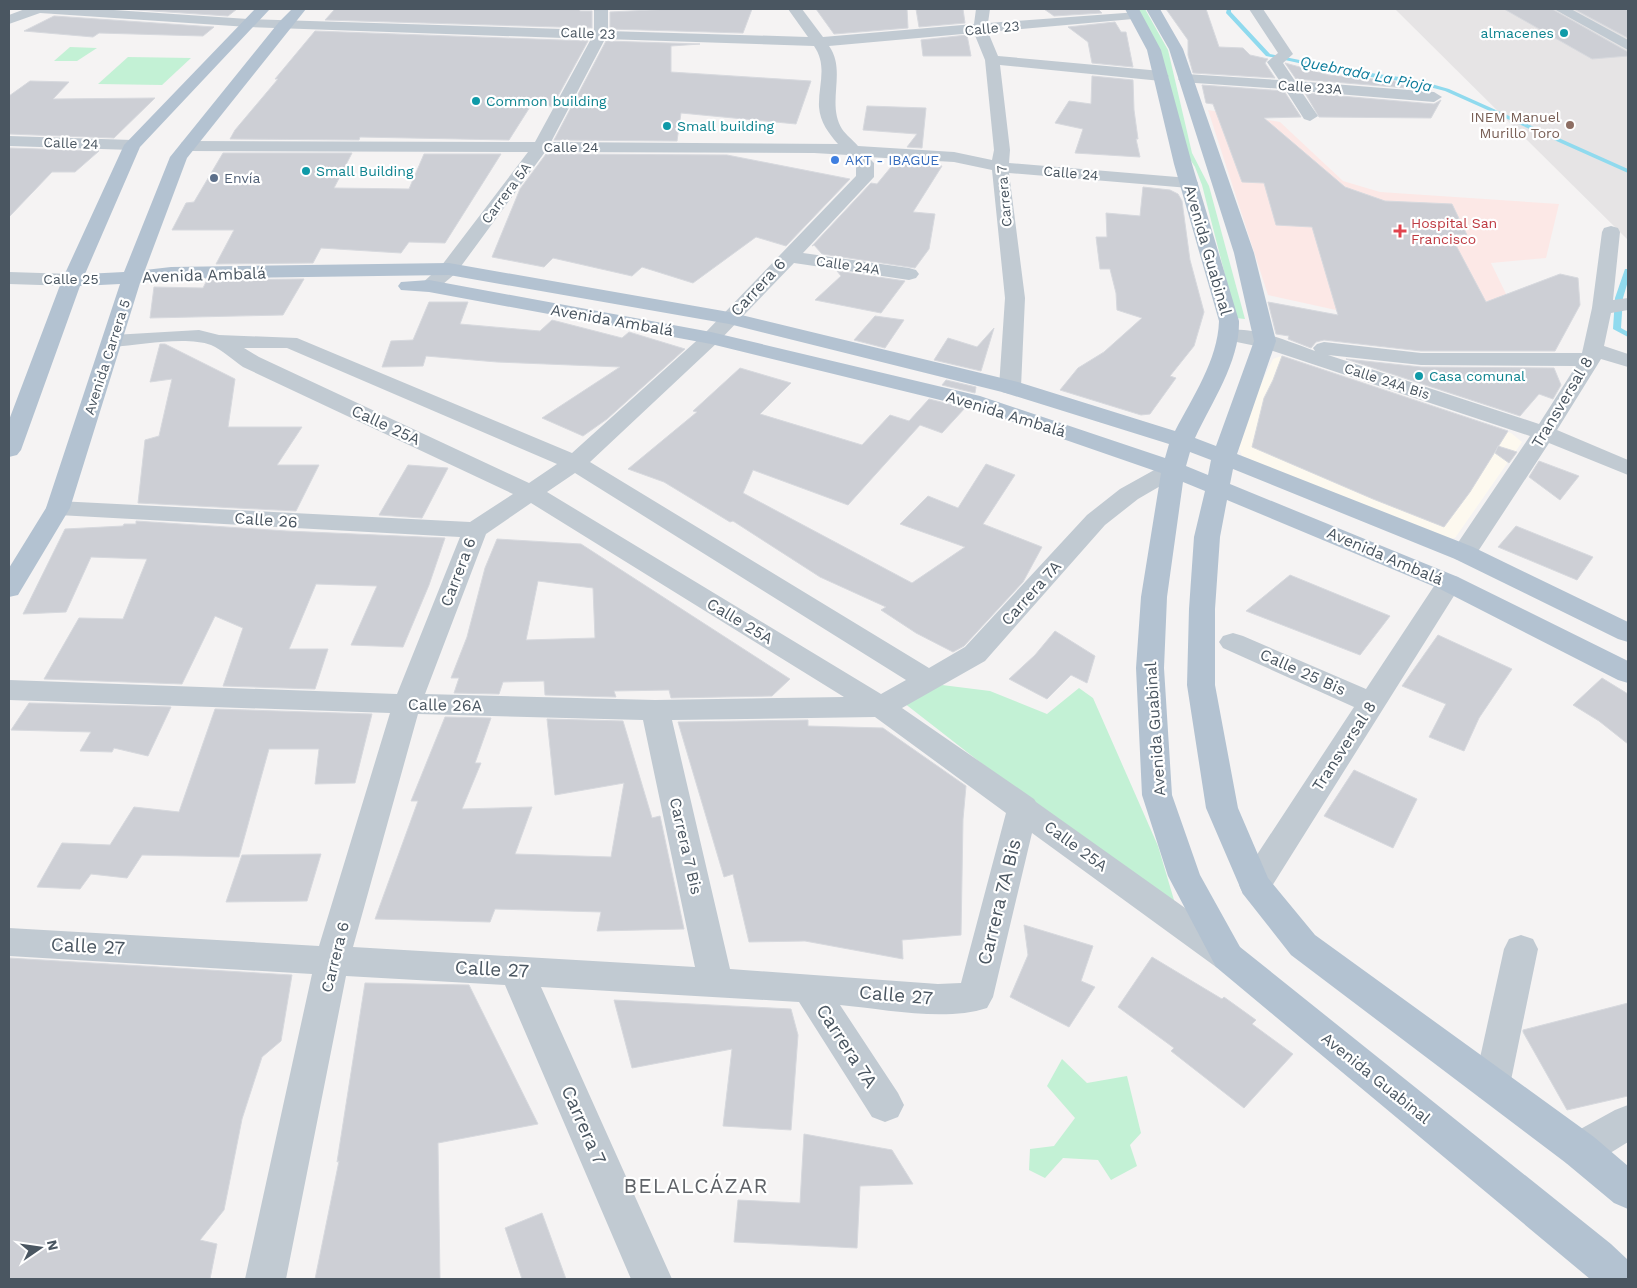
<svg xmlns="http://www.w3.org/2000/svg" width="1637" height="1288" font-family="'Work Sans',sans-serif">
<rect width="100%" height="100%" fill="#f5f3f3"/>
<!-- commercial -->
<polygon fill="#fdf9ef" points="1281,356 1511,433 1522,442 1455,538 1440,540 1242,456 1237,443 1253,401 1273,359"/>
<!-- education -->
<polygon fill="#e6e4e5" points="1395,9 1628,9 1628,240"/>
<!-- medical -->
<polygon fill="#fce8e6" points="1208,110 1280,122 1343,181 1380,192 1559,204 1546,258 1491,263 1508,298 1395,323 1268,295"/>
<!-- green -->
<g fill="#c3f1d5">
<polygon points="1138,9 1145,9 1168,50 1192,153 1209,186 1245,319 1236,318 1202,185 1195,167 1186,153"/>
<polygon points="70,47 97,48 77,61 54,61"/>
<polygon points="128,57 191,58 162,85 98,84"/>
<polygon points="942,685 990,691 1047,714 1079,688 1093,698 1158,846 1179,917 904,703"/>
<polygon points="1062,1059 1087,1083 1127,1076 1141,1133 1130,1145 1137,1166 1111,1180 1098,1160 1063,1158 1045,1178 1029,1170 1030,1149 1054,1146 1075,1118 1047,1086"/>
</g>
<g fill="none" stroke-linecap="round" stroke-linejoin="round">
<!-- stream -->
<g fill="#90daee" fill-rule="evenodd">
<polygon points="1227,9 1231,9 1231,12 1270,54 1349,70 1414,79 1449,89 1628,169 1628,173 1445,91 1414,83 1349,74 1266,56 1226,13"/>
<polygon points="1625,269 1628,269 1628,281 1623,298 1621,328 1628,332 1628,337 1613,329 1615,298"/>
</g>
</g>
<!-- building -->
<g fill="#cdcfd5" stroke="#d7d9de" fill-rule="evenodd">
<polygon points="123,9 237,9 228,16"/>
<polygon points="335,9 579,9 580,11 592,11 592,28 325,20"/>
<polygon points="671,9 752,9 743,33 610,29 610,12"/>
<polygon points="816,9 907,9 908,28 834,34"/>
<polygon points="916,9 963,9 965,23 919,27"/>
<polygon points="1044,9 1098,9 1102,13 1054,16"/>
<polygon points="1166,9 1206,9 1219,47 1243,48 1250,55 1268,59 1265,63 1275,78 1193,73 1188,55 1188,40"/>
<polygon points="1504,9 1552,9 1628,52 1628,56 1592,59"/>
<polygon points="1574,9 1628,9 1628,38"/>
<polygon points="54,16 214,27 203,36 99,33 93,37 24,31"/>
<polygon points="1115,22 1121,32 1126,32 1133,67 1092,63 1088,42 1068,27"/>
<polygon points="315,31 588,41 552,107 535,99 509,140 360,137 359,140 230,139 235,130 278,79 275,79"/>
<polygon points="967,35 971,56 923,56 921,40"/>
<polygon points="606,41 700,44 671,46 671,72 811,81 796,124 681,113 677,141 554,140"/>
<polygon points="1285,63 1329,75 1395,81 1396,84 1432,90 1296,79"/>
<polygon points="1092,76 1133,80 1134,110 1138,139 1136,139 1140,157 1075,153 1083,129 1055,123 1069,101 1091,104"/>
<polygon points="30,81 69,82 53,99 155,98 114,138 9,134 9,96"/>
<polygon points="1202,85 1284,91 1301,117 1264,118 1345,187 1385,201 1452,204 1467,235 1450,234 1486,302 1560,274 1578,278 1580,305 1555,351 1421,351 1324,340 1316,342 1311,348 1288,339 1289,336 1276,334 1268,302 1338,315 1312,227 1276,225 1264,183 1242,182 1213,104 1206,103"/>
<polygon points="1305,93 1434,104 1441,100 1431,118 1319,117"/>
<polygon points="867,106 926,108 922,148 907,147 917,134 863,130"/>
<polygon points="9,148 99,151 75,172 52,172 9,217"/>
<polygon points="223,153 352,153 334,188 409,189 424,154 501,154 445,243 409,242 401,253 321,248 313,263 216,264 234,230 172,230 186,203 194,202"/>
<polygon points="546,154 727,155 850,179 786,246 756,237 693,283 642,267 632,276 553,258 544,267 492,257 520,189"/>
<polygon points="896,161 942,166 913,212 935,214 929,249 915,268 822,254 814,245 812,246 871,183 877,184"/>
<polygon points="1143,187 1170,190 1178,194 1182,201 1190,260 1204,312 1194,346 1170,376 1176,378 1150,414 1141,415 1060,390 1078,368 1104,352 1142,318 1117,310 1116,293 1110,269 1100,269 1096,237 1107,237 1106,213 1140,216"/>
<polygon points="837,271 905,281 881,313 815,300 841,276"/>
<polygon points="304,279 283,315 150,318 154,287 203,288 207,280"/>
<polygon points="429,302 468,302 460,324 540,331 552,320 622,338 629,332 685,349 607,419 583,436 542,418 620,367 497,362 426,356 423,366 382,367 391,341 413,340"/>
<polygon points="875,316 904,320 885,348 854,340"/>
<polygon points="994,328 981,371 934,360 948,338 977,347"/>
<polygon points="160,344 165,344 235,379 228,427 302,427 277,465 319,465 296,511 138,503 145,440 159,436 172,379 150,382"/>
<polygon points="1282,356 1508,431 1470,492 1444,527 1373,499 1252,447 1264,398 1273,380"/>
<polygon points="1346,359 1421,367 1554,368 1561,385 1553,399 1539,394 1520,416"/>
<polygon points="740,368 791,383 760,414 862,445 890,415 909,421 929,399 965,408 942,433 920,425 848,505 753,470 743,493 912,583 965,547 900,524 928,496 958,508 986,464 1015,475 983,524 1042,547 1023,582 964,646 953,652 916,633 881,610 886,607 820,577 733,521 730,522 664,482 628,469 697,412 693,411"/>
<polygon points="946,380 976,387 975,393 942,385"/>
<polygon points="1498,446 1517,452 1509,463 1495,453"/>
<polygon points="1539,461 1579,476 1560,500 1529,477"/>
<polygon points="408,465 448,468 422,518 379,515"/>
<polygon points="136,521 287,531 445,538 429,585 403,647 351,645 377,586 316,584 289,649 328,649 315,689 223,686 243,628 215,616 182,684 44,679 79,618 123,619 147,559 91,557 66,612 23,614 65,529 123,526 124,524 136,524"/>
<polygon points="1516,526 1593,557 1577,580 1498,547"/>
<path d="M497 539 581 544 790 679 772 696 671 698 669 690 614 691 616 697 545 695 544 681 503 682 499 694 454 693 459 678H451L467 637 485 568ZM538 581 593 588 595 638 526 640Z"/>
<polygon points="1290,575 1390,616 1360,655 1246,611"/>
<polygon points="1055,631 1095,656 1087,683 1071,675 1047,699 1009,679 1035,655"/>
<polygon points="1438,635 1512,669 1479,718 1464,751 1429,737 1446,704 1402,686"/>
<polygon points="1602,678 1628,694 1628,744 1599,721 1573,705"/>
<polygon points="29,703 171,707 148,756 114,748 112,752 80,751 91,732 11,730"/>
<polygon points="215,709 372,714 355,783 315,784 319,749 269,749 239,857 142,855 127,878 91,874 80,889 37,887 62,843 110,845 134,807 179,812"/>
<polygon points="445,717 491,718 475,763 481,763 462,809 532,807 515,854 611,857 624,783 555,795 547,719 623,721 652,818 660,816 684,929 597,931 601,912 495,909 490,922 375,919 418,801 411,801"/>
<polygon points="808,720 808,726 883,728 966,786 963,819 961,935 902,940 903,959 805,941 749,942 733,874 724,877 678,722"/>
<polygon points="1354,770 1417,799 1393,848 1324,816"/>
<polygon points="321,854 307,901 226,902 242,855"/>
<polygon points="1024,925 1093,946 1081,981 1095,987 1069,1027 1010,997 1028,955"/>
<polygon points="1152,957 1222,999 1224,997 1256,1020 1252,1024 1293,1054 1244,1108 1171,1051 1174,1048 1118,1007"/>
<polygon points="9,958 292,975 281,1041 262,1057 242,1119 224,1210 200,1240 217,1244 210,1279 9,1279"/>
<polygon points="365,983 469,985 538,1124 438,1143 440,1279 315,1279 339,1161 337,1162"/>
<polygon points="614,1000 791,1009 798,1035 791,1130 723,1126 732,1049 632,1068"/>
<polygon points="1628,1003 1628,1096 1567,1110 1523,1032 1523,1030"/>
<polygon points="804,1134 892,1150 913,1184 860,1186 857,1248 734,1242 738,1200 800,1203"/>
<polygon points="542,1213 566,1279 522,1279 505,1228"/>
</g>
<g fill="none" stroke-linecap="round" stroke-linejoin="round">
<!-- minor -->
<g fill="#c1cad2" fill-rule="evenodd">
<path d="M25 9H99L248 19 594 30V9H608V31L808 37 788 9H802L823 37 974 24 976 9H990L988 23 1138 12 1140 15 1133 19 988 32 998 56 1161 71 1169 76 1161 81 1000 65 1010 150 1009 163 1189 178 1195 179 1198 183 1195 187 1189 188 1009 173 1025 298 1021 387 1018 392 1010 394 1002 392 999 387 1005 298 992 170 954 162 868 157 874 163V177L803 253 909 268 916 270 919 274 916 278 909 280 794 263 718 342 590 462 929 668 965 647 1087 515 1120 489 1165 464 1173 462 1181 464 1185 469 1181 474 1138 499 1105 525 985 661 902 708 1034 799 1036 802 1240 947 1245 957 1240 967 1228 971 1216 967 1032 833 993 997 987 1008C945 1022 884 1009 840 1005L898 1093 904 1105 898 1117 885 1122 872 1117 799 1002 541 987 672 1279H631L505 985 346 976 286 1279H245L312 974 9 956V928L319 946 390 713 9 700V680L397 694 460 537 58 515 49 513 46 508 49 503 58 501 470 522 513 494 243 367C233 360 222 350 211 345 186 336 140 345 113 347L106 345 102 341 106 337 113 335 199 330 219 335 297 338 572 453 704 334 856 176V164L848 155 814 153 545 152 456 273 436 290H422L419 286 442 265 528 152 188 151 182 150 180 146 182 142 188 141 535 142 591 39 248 27 40 13 9 24V15ZM974 33 985 60 994 150 992 160 954 152 858 146C853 140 846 135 842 129 826 103 847 71 829 46ZM605 39 814 46C828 66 818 86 819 107 820 122 829 134 838 144L551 142ZM244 348H287L557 464 529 483 259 357ZM575 473 906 680 881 694 547 492ZM531 503 844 697 655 700 425 694 486 534ZM418 714 643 720 695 967 353 947ZM875 717 1006 813 961 983 938 984 730 969 672 720Z"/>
<polygon points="1249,9 1263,9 1293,54 1283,63 1295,81 1434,92 1442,97 1434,102 1301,91 1318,116 1310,121 1304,119 1285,89 1181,82 1178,79 1186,74 1279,80 1267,62 1278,53"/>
<polygon points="1554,9 1571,9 1628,40 1628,50"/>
<polygon points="9,136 132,140 138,141 140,145 138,149 132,150 9,146"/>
<path d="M1611 226 1618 228 1620 232 1613 300 1628 298V310L1611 313 1604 346 1628 354V367L1601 359 1557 430 1628 460V475L1549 443 1473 559 1464 561 1455 559 1451 553 1530 436 1261 347 1222 339 1219 335 1222 331C1248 324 1290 342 1315 351L1313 348 1317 344 1324 342 1421 353H1582L1592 308 1602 232 1604 228ZM1328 355 1421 365 1576 366 1539 424Z"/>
<polygon points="9,272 72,274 79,276 82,280 79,284 72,286 9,284"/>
<polygon points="1449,575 1458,577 1462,583 1267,894 1255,898 1243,894 1239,885 1243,876 1354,707 1223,648 1219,642 1223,636 1233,633 1243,636 1366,689 1440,577"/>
<polygon points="1521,935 1533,939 1538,949 1510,1085 1505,1097 1492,1102 1479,1097 1474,1085 1504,949 1509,939"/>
<polygon points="1628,1105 1628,1142 1594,1163 1580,1168 1566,1163 1561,1150 1566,1137 1615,1110"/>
</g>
<!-- major -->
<path fill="#b3c2d1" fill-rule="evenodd" d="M255 9H270L140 147 85 274 124 272 170 157 279 22 292 9H306L187 158 145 270 171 267 449 263 729 312 1018 382 1175 431C1192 398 1218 360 1219 321L1174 164 1147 50 1125 9H1139L1161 50 1192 164 1239 321C1240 361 1212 402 1195 438L1216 446 1254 341 1234 253 1169 49 1146 9H1160L1183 49 1254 253 1276 341 1237 454 1473 547 1628 622V642L1618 639 1455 559 1233 469 1230 484 1458 577 1628 661V683L1618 680 1440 589 1227 500 1220 537 1215 609V685L1238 808 1268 878 1315 935 1594 1137 1628 1166V1209L1614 1203 1566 1163 1291 955 1243 894 1206 808 1187 685 1189 609 1194 537 1205 491 1183 482 1167 597 1164 668 1172 795 1200 875 1240 947 1611 1244 1628 1260V1279H1590L1216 967 1168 876 1142 795 1136 668 1141 597 1161 473 973 408 711 344 429 292 401 290 398 286 401 282 429 280 711 332 980 396 1165 458 1169 444 1002 392 729 324 449 275 171 279 140 283 70 508 18 595 9 597V568L46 508 120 284 80 286 21 450 17 455 9 457V420L62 280 124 145ZM1190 452 1211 460 1208 475 1186 466Z"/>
</g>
<!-- markers -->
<g fill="#0f9aa8" stroke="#fff" stroke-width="2">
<circle cx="1564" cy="33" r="5"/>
<circle cx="476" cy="101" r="5"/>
<circle cx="667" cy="126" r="5"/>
<circle cx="306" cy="171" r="5"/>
<circle cx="1419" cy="376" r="5"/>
</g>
<circle fill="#8d6e63" stroke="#fff" stroke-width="2" cx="1570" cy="125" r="5"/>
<circle fill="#3f7fe0" stroke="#fff" stroke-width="2" cx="835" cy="160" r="5"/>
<circle fill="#5c6f8a" stroke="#fff" stroke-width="2" cx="214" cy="178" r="5"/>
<path fill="#e0444e" stroke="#fff" stroke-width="2" d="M1397.5 223.5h5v5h5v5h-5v5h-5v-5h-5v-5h5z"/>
<g text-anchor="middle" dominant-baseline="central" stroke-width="4.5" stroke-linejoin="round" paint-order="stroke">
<!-- far-street labels -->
<g font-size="14" fill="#4a5661" stroke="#fff">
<text transform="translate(992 28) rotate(-5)">Calle 23</text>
<text transform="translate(588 33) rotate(2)">Calle 23</text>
<text transform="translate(1310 87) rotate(4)">Calle 23A</text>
<text transform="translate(71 143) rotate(2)">Calle 24</text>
<text x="571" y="147">Calle 24</text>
<text transform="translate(1071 173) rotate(5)">Calle 24</text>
<text transform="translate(506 193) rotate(-53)">Carrera 5A</text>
<text transform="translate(1004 196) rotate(-95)">Carrera 7</text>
<text transform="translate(848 265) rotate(8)">Calle 24A</text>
<text x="71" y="279">Calle 25</text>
<text transform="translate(107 357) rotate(-72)">Avenida Carrera 5</text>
<text transform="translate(1387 381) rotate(18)">Calle 24A Bis</text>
</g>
<!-- far-culture labels -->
<g font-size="14" fill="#0d838f" stroke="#fff" text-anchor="start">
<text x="1554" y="33" text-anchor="end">almacenes</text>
<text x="486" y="101">Common building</text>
<text x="677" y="126">Small building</text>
<text x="316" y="171">Small Building</text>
<text x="1429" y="376">Casa comunal</text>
</g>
<!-- far-education labels -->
<g font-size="14" fill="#785e54" stroke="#fff" text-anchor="end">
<text x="1560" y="117">INEM Manuel<tspan x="1560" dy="16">Murillo Toro</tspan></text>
</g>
<!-- far-shop labels -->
<g font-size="14" fill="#366cbe" stroke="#fff" text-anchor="start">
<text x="845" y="160">AKT - IBAGUE</text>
</g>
<!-- far-service labels -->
<g font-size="14" fill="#4e5e75" stroke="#fff" text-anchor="start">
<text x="224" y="178">Envía</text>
</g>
<!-- far-health labels -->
<g font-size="14" fill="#be3a42" stroke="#fff" text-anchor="start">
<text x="1411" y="223">Hospital San<tspan x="1411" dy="16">Francisco</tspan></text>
</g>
<!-- far-water labels -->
<g font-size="15" font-style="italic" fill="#0c7c9b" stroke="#fff">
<text transform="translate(1366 74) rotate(11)">Quebrada La Pioja</text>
</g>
<!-- street labels -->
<g font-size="16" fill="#4a5661" stroke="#fff">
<text transform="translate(1208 250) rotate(74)">Avenida Guabinal</text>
<text transform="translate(204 275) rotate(-2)">Avenida Ambalá</text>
<text transform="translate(758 287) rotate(-47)">Carrera 6</text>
<text transform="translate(612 320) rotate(10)">Avenida Ambalá</text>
<text transform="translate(1562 402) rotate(-59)">Transversal 8</text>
<text transform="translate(1006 414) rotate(17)">Avenida Ambalá</text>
<text transform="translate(386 425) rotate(25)">Calle 25A</text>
<text transform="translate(266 520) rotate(4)">Calle 26</text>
<text transform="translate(1385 556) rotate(23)">Avenida Ambalá</text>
<text transform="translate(458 572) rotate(-69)">Carrera 6</text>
<text transform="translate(1031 593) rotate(-48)">Carrera 7A</text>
<text transform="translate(740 621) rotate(31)">Calle 25A</text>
<text transform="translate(1303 672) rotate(24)">Calle 25 Bis</text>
<text transform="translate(445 705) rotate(1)">Calle 26A</text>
<text transform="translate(1155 729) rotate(-94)">Avenida Guabinal</text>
<text transform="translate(1344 746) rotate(-57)">Transversal 8</text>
<text transform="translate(686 846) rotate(77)">Carrera 7 Bis</text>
<text transform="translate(1076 846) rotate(36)">Calle 25A</text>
<text transform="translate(335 957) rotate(-76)">Carrera 6</text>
<text transform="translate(1376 1078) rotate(39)">Avenida Guabinal</text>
</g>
<!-- near-street labels -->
<g font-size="19" fill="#4a5661" stroke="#fff">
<text transform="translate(999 902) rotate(-76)">Carrera 7A Bis</text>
<text transform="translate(88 946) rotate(3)">Calle 27</text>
<text transform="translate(492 969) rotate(3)">Calle 27</text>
<text transform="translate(896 995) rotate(5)">Calle 27</text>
<text transform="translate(847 1046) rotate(57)">Carrera 7A</text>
<text transform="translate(584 1125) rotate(66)">Carrera 7</text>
</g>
<!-- near-neighbourhood labels -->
<g font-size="21" letter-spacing="1" fill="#5f6368" stroke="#fff">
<text x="696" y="1185">BELALCÁZAR</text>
</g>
</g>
<!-- border -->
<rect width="1637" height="1288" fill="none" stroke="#4a5661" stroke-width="20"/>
<!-- north arrow -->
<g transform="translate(40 1248) rotate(77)" stroke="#ffffff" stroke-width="4" paint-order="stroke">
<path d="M0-4L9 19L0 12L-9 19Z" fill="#4a5661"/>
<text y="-8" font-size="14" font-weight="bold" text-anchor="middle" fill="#4a5661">N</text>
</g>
</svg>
